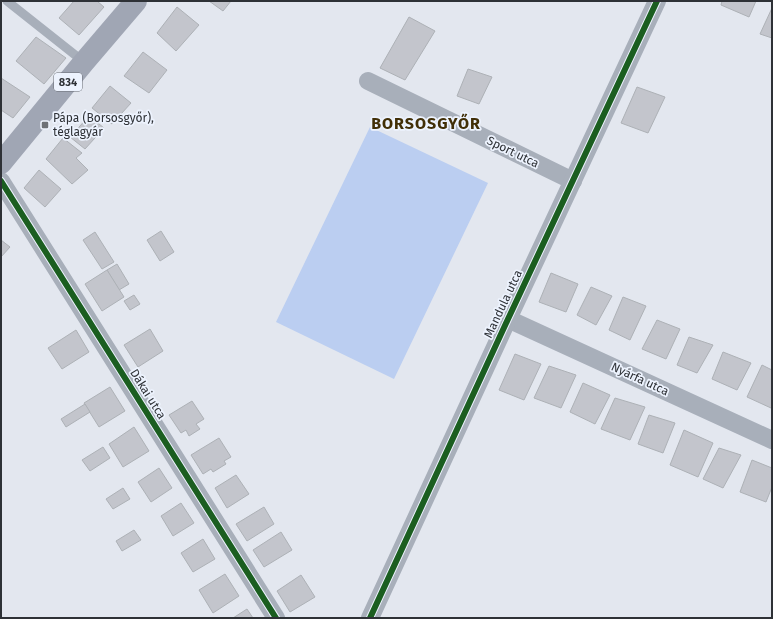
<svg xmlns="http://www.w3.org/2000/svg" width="773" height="619" font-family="'Fira Sans',sans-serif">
<rect width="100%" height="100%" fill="#e3e7ef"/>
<!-- green -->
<polygon fill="#bbcef1" points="370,127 488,183 394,379 276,322"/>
<!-- building -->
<g fill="#c3c5cc" stroke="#adb1b6">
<polygon points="74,1 97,1 104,7 79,35 59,18"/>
<polygon points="209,1 231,1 223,11"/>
<polygon points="722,1 756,1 749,17 721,5"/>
<polygon points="177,7 199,25 176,51 157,33"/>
<polygon points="772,8 772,38 760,34"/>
<polygon points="409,17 435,31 405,80 380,68"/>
<polygon points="36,37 66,58 44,84 16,61"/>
<polygon points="143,52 167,70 149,93 124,76"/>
<polygon points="468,69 492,77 479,104 457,96"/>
<polygon points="1,78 30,97 13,118 1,110"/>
<polygon points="110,86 131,103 112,124 92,108"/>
<polygon points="637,87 665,97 648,133 621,123"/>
<polygon points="89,116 104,128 85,149 70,137"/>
<polygon points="63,138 82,153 76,158 88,170 72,184 46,159"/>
<polygon points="39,170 61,189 45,207 24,188"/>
<polygon points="161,231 174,252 160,261 147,240"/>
<polygon points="95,232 114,262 102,269 83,240"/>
<polygon points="1,240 10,247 1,257"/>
<polygon points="117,264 129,284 119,290 107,270"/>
<polygon points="107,270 124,297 102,311 85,284"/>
<polygon points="551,273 578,284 566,312 539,302"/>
<polygon points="591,287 612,296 596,325 577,315"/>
<polygon points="134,295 140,304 130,310 124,301"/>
<polygon points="623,297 646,306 630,340 609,330"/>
<polygon points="657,320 680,329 666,359 642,349"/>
<polygon points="150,329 163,351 138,367 124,345"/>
<polygon points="76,330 89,352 62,369 48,348"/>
<polygon points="689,337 713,345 697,373 677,365"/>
<polygon points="723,352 751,363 737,390 712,379"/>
<polygon points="515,354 541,364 524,400 499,390"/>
<polygon points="762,365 772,370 772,406 771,408 747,397"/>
<polygon points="549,366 576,375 561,408 534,398"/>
<polygon points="583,383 610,395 595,424 570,412"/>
<polygon points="110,387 125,411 99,427 84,403"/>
<polygon points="615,398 645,407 630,440 601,429"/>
<polygon points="192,401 204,419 196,424 200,429 189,436 186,430 181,433 169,415"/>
<polygon points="85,404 90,412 66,427 61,419"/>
<polygon points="649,415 675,423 663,453 638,444"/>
<polygon points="134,427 149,451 123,467 109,444"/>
<polygon points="684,430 713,443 698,477 670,465"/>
<polygon points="219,438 231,457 224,461 226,464 213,472 211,469 203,474 191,455"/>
<polygon points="103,447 110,458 90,471 82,460"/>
<polygon points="719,448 741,455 723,488 703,479"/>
<polygon points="752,460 772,468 772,487 766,502 740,492"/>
<polygon points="159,468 172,488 151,502 138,482"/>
<polygon points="236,475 249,494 227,508 215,488"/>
<polygon points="123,488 130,499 113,509 106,499"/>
<polygon points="181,503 194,523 173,536 161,516"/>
<polygon points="264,507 274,524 247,541 236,524"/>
<polygon points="134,530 141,540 122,551 116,541"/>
<polygon points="281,532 292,550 264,567 253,550"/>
<polygon points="203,539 215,559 193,572 181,553"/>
<polygon points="225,574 239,596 213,613 199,590"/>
<polygon points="301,575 315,597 290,612 277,591"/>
<polygon points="247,609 253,618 233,618"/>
</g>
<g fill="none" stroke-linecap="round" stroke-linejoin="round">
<!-- service -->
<polyline stroke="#a8afba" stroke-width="9" points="7,1 84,62"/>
<!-- minor -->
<g stroke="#a8afba" stroke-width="18">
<polyline points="368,81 573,181"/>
<polyline points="1,181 276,618"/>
<polyline points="508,319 772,440"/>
<polyline points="370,618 508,319 657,1"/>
</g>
<!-- primary -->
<polyline stroke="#a0a6b4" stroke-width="22" points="1,163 84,62 136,1"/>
<!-- cycleway casing -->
<g stroke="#edf3fe" stroke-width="8">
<g id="cycleway">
<polyline points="1,181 276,618"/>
<polyline points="370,618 508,319 657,1"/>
</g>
</g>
<!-- cycleway -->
<use href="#cycleway" stroke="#1b5e20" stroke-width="6"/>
</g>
<!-- markers -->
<rect fill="#6d7177" stroke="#edf3fe" stroke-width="1.5" x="41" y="121" width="8" height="8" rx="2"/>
<g text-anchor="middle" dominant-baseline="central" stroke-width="3.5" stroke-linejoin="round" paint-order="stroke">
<!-- shield labels -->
<rect fill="#edf3fe" stroke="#676b72" stroke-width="1" x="54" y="73" width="28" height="18" rx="3"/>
<g font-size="11" font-weight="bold" fill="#2e3136">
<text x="68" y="82">834</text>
</g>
<!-- poi labels -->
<g font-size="12" fill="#2e3136" stroke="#edf3fe" text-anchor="start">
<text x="53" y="118">Pápa (Borsosgyőr),<tspan x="53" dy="14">téglagyár</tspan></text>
</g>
<!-- street labels -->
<g font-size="12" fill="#2e3136" stroke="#edf3fe">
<text transform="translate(513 152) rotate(26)">Sport utca</text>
<text transform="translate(503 304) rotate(-65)">Mandula utca</text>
<text transform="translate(640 379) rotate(25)">Nyárfa utca</text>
<text transform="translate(148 394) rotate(58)">Dákai utca</text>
</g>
<!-- district labels -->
<g font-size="16" font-weight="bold" letter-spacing="1" fill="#412f07" stroke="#edf3fe">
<text x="426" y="123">BORSOSGYŐR</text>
</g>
</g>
<!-- border -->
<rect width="773" height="619" fill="none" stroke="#2e3136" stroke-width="4"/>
</svg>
